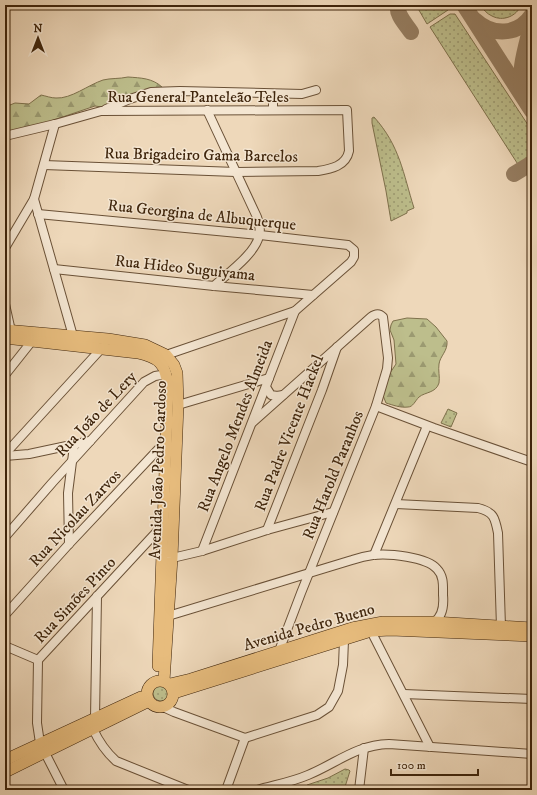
<svg xmlns="http://www.w3.org/2000/svg" width="537" height="795" font-family="'IM FELL DW Pica',serif">
<defs>
<pattern id="grass-dots" width="8" height="8" patternUnits="userSpaceOnUse"><rect width="8" height="8" fill="#bdbe8c"/><path d="M2 2h.1M6 6h.1" fill="none" stroke="#9b9a71" stroke-width="1.8" stroke-linecap="round"/></pattern>
<pattern id="forest-firs" width="22" height="20" patternUnits="userSpaceOnUse"><rect width="22" height="20" fill="#bdbe8c"/><path d="M5 1l3.5 6h-7zM16 11l3.5 6h-7z" fill="#9b9a71"/></pattern>
</defs>
<rect width="100%" height="100%" fill="#eed8ba"/>
<filter id="stains"><feTurbulence type="fractalNoise" baseFrequency=".005" numOctaves="4"/><feColorMatrix values="0 0 0 0 .2 0 0 0 0 .09 0 0 0 0 .02 0 0 0 .5 -.17"/></filter>
<radialGradient id="worn" r=".72"><stop offset=".6" stop-color="#630" stop-opacity="0"/><stop offset="1" stop-color="#630" stop-opacity=".3"/></radialGradient>
<!-- grass -->
<g fill="url(#grass-dots)" stroke="#7e714c">
<polygon points="416,5 450,5 448,10 427,24"/>
<path d="M480 5H521C517 16 503 22 492 16 487 14 483 9 480 5Z"/>
<polygon points="450,14 455,14 532,131 532,157 519,166 430,27"/>
<path d="M374 117C400 146 403 173 414 208L407 211V213L391 221 386 191 372 123V118Z"/>
<polygon points="448,409 457,413 451,427 441,423"/>
<circle cx="161" cy="693" r="8"/>
<polygon points="345,769 349,770 350,771 344,790 309,790 307,785 328,778"/>
</g>
<!-- forest -->
<g fill="url(#forest-firs)" stroke="#7e714c">
<path d="M128 77C141 78 152 78 162 87L141 93 102 107 95 106 39 125 5 133V107L15 103 29 104 41 95C46 96 51 98 56 98 71 99 88 85 103 80 111 78 119 79 128 77Z"/>
<path d="M407 318 427 319 436 327 447 341C448 351 440 356 439 364 438 370 440 377 439 383 436 393 425 392 419 397 415 401 413 407 408 407 400 408 393 405 386 403L382 393 390 373 396 364 394 340 390 330 391 325 393 321Z"/>
</g>
<g fill="none" stroke-linecap="round" stroke-linejoin="round">
<!-- taxiway -->
<g stroke="#967e62" stroke-width="16">
<path d="M398 5C396 15 406 24 411 32"/>
<polyline points="464,5 532,111"/>
<path d="M475 20C492 36 518 36 532 15"/>
<path d="M523 94C517 71 527 45 532 22"/>
<polyline points="514,174 532,163"/>
</g>
<!-- minor casing -->
<g stroke="#6a5137" stroke-width="10">
<g id="minor">
<polyline points="106,109 130,99 151,92 180,91 302,94 316,90"/>
<path d="M207 110 257 217C259 223 261 229 259 236 255 254 228 273 214 286"/>
<polyline points="273,110 273,94"/>
<path d="M5 136 55 124 101 111 347 110 349 151C346 166 331 169 318 171L236 172 44 165"/>
<polyline points="34,199 73,336"/>
<polyline points="38,214 260,235 348,245 354,250 354,257 351,262 295,311 166,355"/>
<polyline points="5,248 34,199 55,124"/>
<polyline points="54,269 214,286 313,295"/>
<polyline points="5,304 11,331"/>
<polyline points="5,375 32,341"/>
<polyline points="266,387 271,395 277,396 283,395"/>
<polyline points="178,405 269,378"/>
<polyline points="376,406 434,428 532,462"/>
<path d="M253 422 371 317C375 314 379 313 383 317L388 358 387 369 376 406 301 593 279 651"/>
<polyline points="5,454 101,349"/>
<polyline points="5,456 29,454 90,441"/>
<path d="M396 504 478 508C494 512 495 518 498 533L501 627"/>
<polyline points="267,530 322,390 337,347"/>
<polyline points="5,537 52,483 144,382 155,376 167,374"/>
<polyline points="69,544 68,493 74,446"/>
<polyline points="202,551 295,311"/>
<polyline points="374,555 427,426"/>
<polyline points="168,559 202,551 267,530 333,512"/>
<polyline points="5,615 69,544 166,441"/>
<path d="M168 616 352 560C358 558 365 556 373 555 388 553 427 557 437 569 444 576 443 586 443 595 444 606 443 616 434 622"/>
<polyline points="371,631 430,747"/>
<polyline points="5,646 38,660"/>
<polyline points="404,694 532,699"/>
<polyline points="163,707 174,712 245,738 317,715 329,707 338,691 343,665 344,640"/>
<polyline points="95,718 97,596"/>
<path d="M93 729C99 742 106 752 116 761L188 790"/>
<polyline points="64,790 40,743 37,723 38,660 163,525"/>
<polyline points="226,790 245,738"/>
<path d="M257 790C274 785 292 782 308 775 337 763 356 745 389 744L532 754"/>
<polyline points="359,790 364,748"/>
</g>
</g>
<!-- major casing -->
<g stroke="#3e240b" stroke-width="12">
<g id="major">
<polyline points="5,330 108,339 145,345 166,355 174,365 177,373 178,405 172,558 164,681"/>
<path d="M5 338 138 353C159 358 165 363 168 385L158 666"/>
<circle cx="160" cy="694" r="13"/>
<polyline points="170,684 191,679 352,628 383,622 434,622 532,628"/>
<polyline points="174,693 371,631 391,630 532,636"/>
<polyline points="5,760 141,697"/>
<polyline points="5,772 149,701"/>
</g>
</g>
<!-- minor -->
<use href="#minor" stroke="#f4e6d2" stroke-width="8"/>
<!-- major -->
<use href="#major" stroke="#e7bc7d" stroke-width="11"/>
</g>
<g text-anchor="middle" dominant-baseline="central" stroke-width="3" stroke-linejoin="round" paint-order="stroke">
<!-- street labels -->
<g font-size="16" fill="#3e240b" stroke="#f4e6d2">
<text x="198" y="97">Rua General Panteleão Teles</text>
<text transform="translate(201 155) rotate(1)">Rua Brigadeiro Gama Barcelos</text>
<text transform="translate(202 215) rotate(6)">Rua Georgina de Albuquerque</text>
<text transform="translate(185 268) rotate(6)">Rua Hideo Suguiyama</text>
<text transform="translate(96 414) rotate(-47)">Rua João de Lery</text>
<text transform="translate(235 426) rotate(-69)">Rua Angelo Mendes Almeida</text>
<text transform="translate(289 433) rotate(-69)">Rua Padre Vicente Hackel</text>
<text transform="translate(158 470) rotate(-88)">Avenida João Pedro Cardoso</text>
<text transform="translate(333 475) rotate(-68)">Rua Harold Paranhos</text>
<text transform="translate(75 518) rotate(-47)">Rua Nicolau Zarvos</text>
<text transform="translate(75 600) rotate(-47)">Rua Simões Pinto</text>
<text transform="translate(309 627) rotate(-16)">Avenida Pedro Bueno</text>
</g>
</g>
<!-- margin -->
<rect width="537" height="795" fill="none" stroke="#eed8ba" stroke-width="20"/>
<rect x="6" y="6" width="525" height="783" fill="none" stroke="#3e240b" stroke-width="2"/>
<rect x="10" y="10" width="517" height="775" fill="none" stroke="#3e240b"/>
<!-- north arrow -->
<g transform="translate(38 38)" stroke="#f4e6d2" stroke-width="3" paint-order="stroke">
<path d="M0-3L7 15L0 10L-7 15Z" fill="#3e240b"/>
<text y="-6" font-size="11" font-weight="bold" text-anchor="middle" fill="#3e240b">N</text>
</g>
<!-- scale -->
<path d="M391 769v6h87v-6" fill="none" stroke="#3e240b" stroke-width="2"/>
<text x="397" y="769" font-size="12" fill="#3e240b" stroke="#f4e6d2" stroke-width="3" paint-order="stroke">100 m</text>
<rect width="100%" height="100%" filter="url(#stains)"/>
<rect width="100%" height="100%" fill="url(#worn)"/>
</svg>
